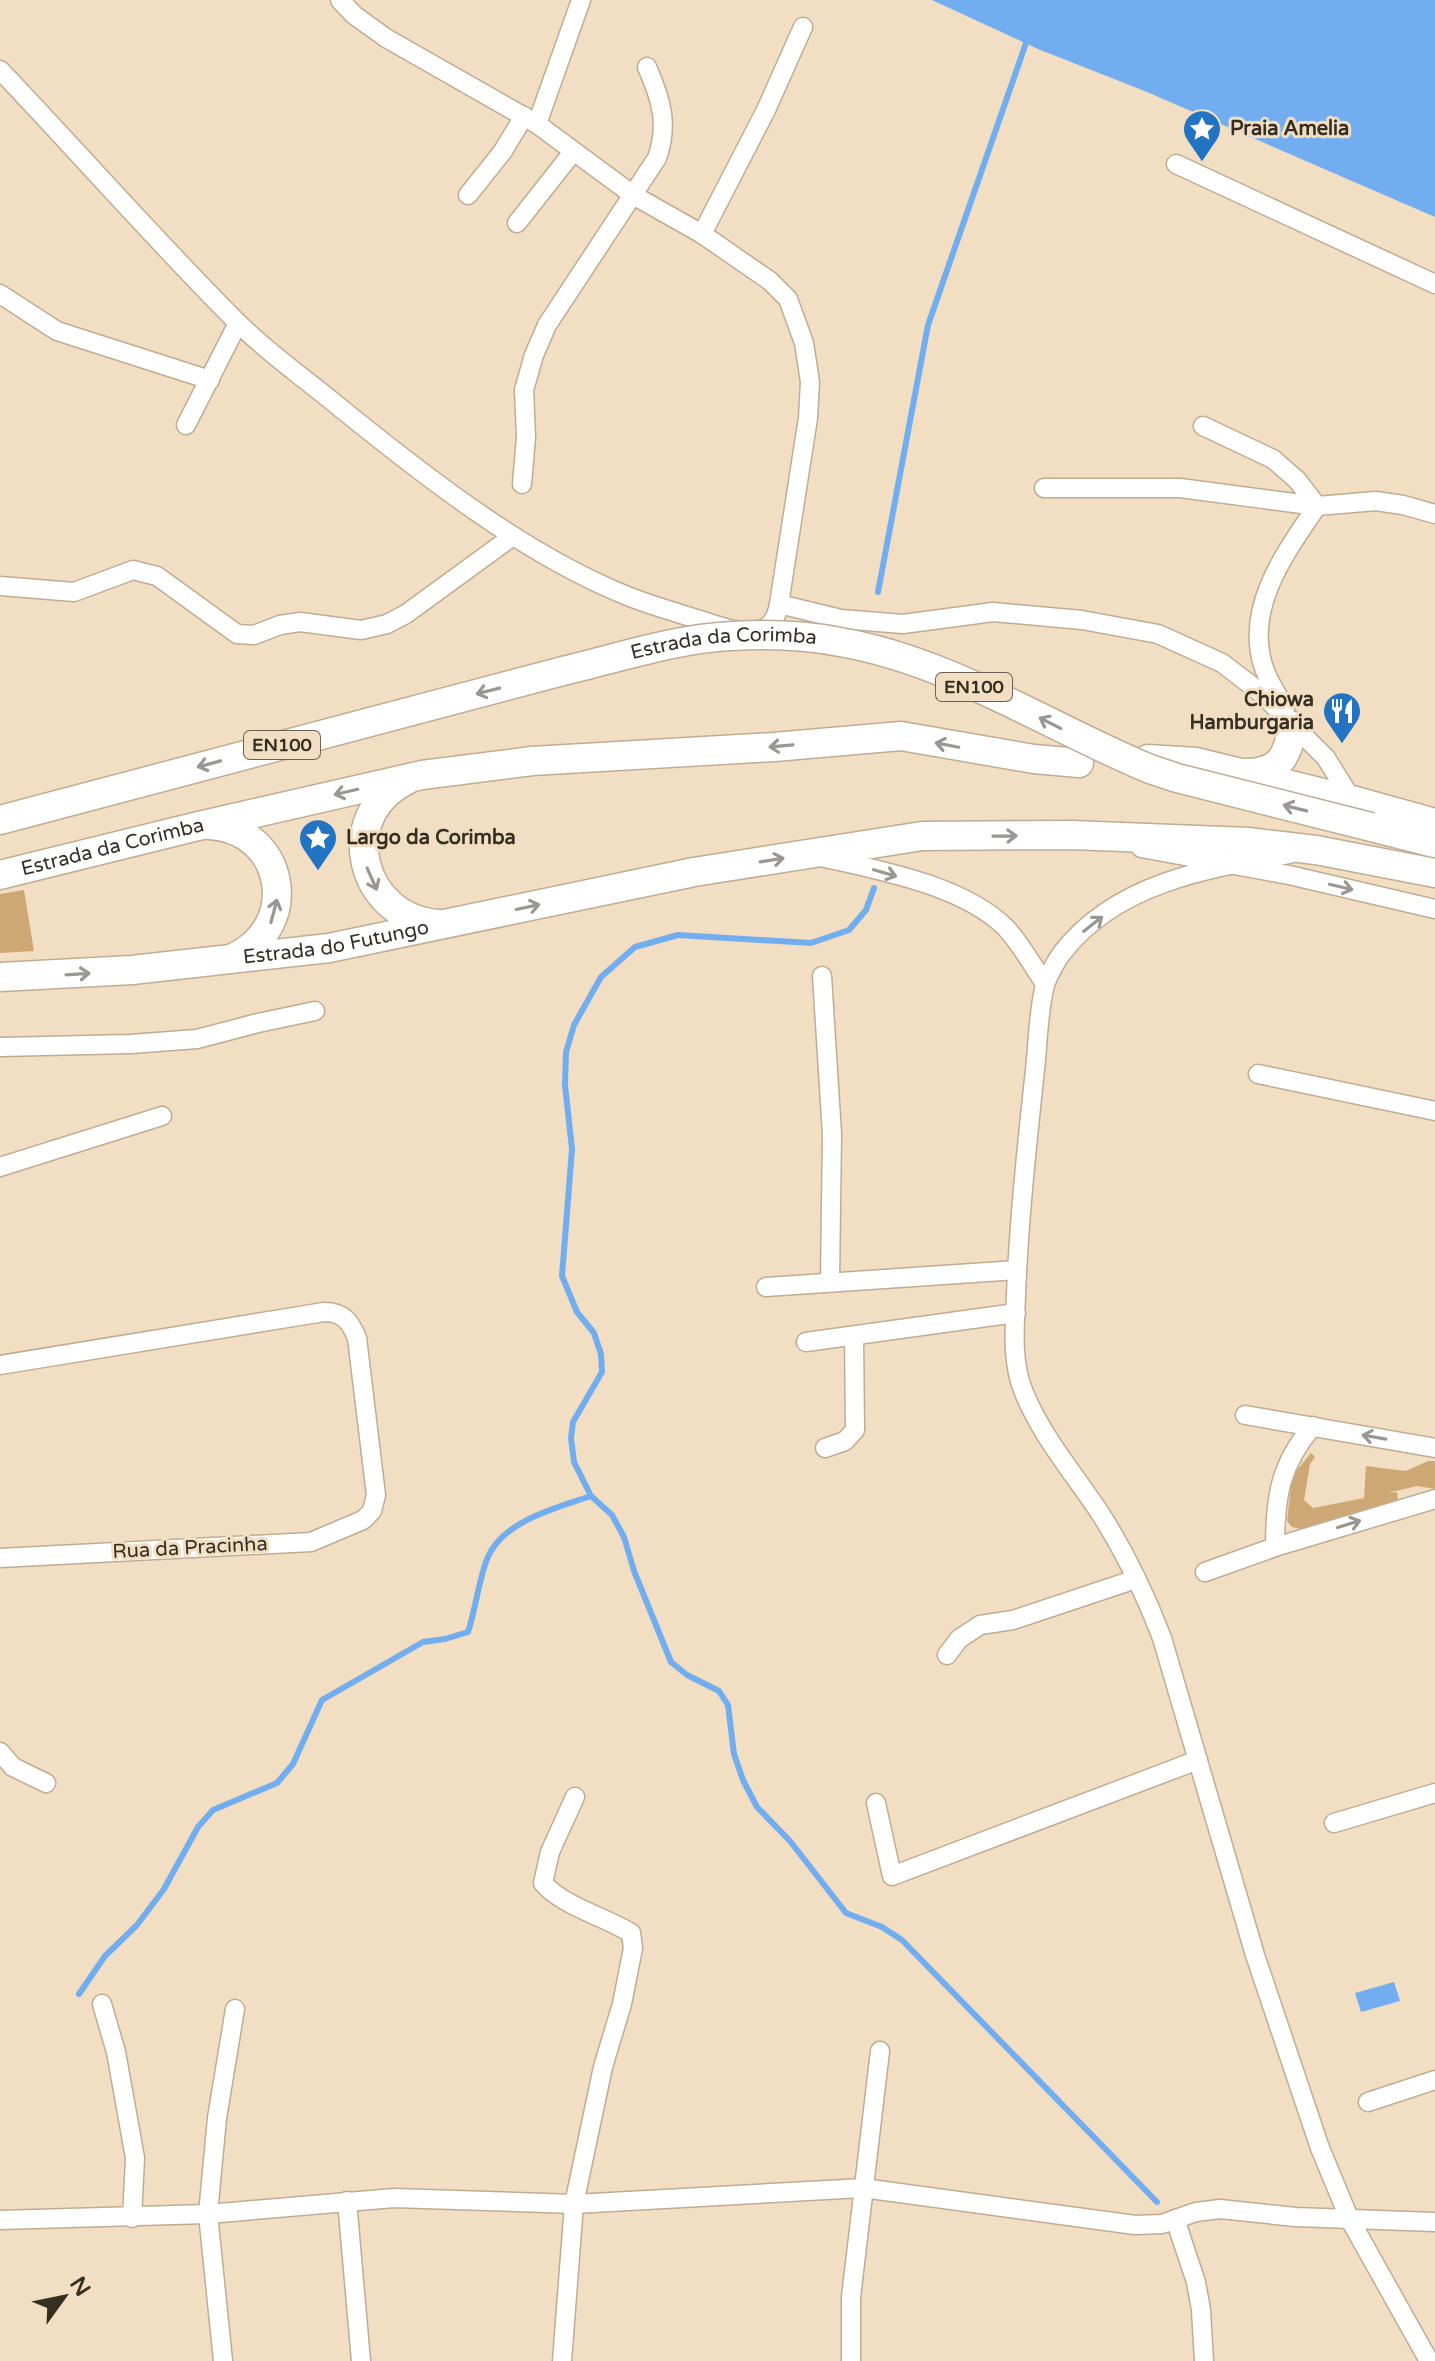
<svg xmlns="http://www.w3.org/2000/svg" width="1435" height="2361" font-family="'Varela Round',sans-serif">
<rect width="100%" height="100%" fill="#f2dec3"/>
<!-- green -->
<g fill="#cda875">
<polygon points="24,890 34,951 0,953 0,894"/>
<polygon points="1311,1453 1315,1457 1310,1464 1304,1500 1313,1508 1364,1498 1366,1466 1406,1471 1428,1461 1435,1461 1435,1489 1417,1486 1387,1493 1397,1492 1398,1500 1300,1529 1292,1527 1287,1521 1292,1476"/>
</g>
<!-- water -->
<g fill="#72aeef">
<polygon points="932,0 1435,0 1435,217 1147,92 1038,49"/>
<polygon points="1394,1982 1400,2001 1361,2012 1355,1993"/>
</g>
<g fill="none" stroke-linecap="round" stroke-linejoin="round">
<!-- stream -->
<g stroke="#72aeef" stroke-width="6">
<polyline points="878,592 928,325 1026,43"/>
<polyline points="874,888 866,910 849,930 811,943 678,935 635,947 601,977 574,1025 566,1052 565,1085 572,1149 562,1276 577,1312 594,1333 601,1354 602,1372 573,1422 571,1438 574,1462 591,1496 612,1515 624,1537 634,1571 671,1662 687,1675 719,1691 728,1705 734,1754 743,1780 757,1807 790,1841 846,1913 882,1927 902,1940 1157,2202"/>
<path d="M79 1994 105 1956 137 1925 164 1889 198 1827 213 1810 277 1783 293 1764 322 1700 423 1642 445 1639 468 1632C476 1608 478 1583 487 1559 502 1521 556 1508 591 1496"/>
</g>
<!-- street casing -->
<g stroke="#bfac93" stroke-width="21">
<g id="street">
<path d="M0 70C79 153 155 240 236 321 267 352 304 378 338 406 423 475 524 554 625 595 649 605 675 612 700 620 727 629 772 648 779 604L808 418 810 382 804 343 788 299 770 281 702 234 633 195 537 124 386 38 354 15 340 0"/>
<polyline points="537,124 581,0"/>
<polyline points="1176,164 1435,284"/>
<polyline points="468,195 503,151 524,116"/>
<polyline points="517,223 573,152"/>
<polyline points="702,234 766,110 803,27"/>
<polyline points="0,294 57,331 210,380"/>
<polyline points="186,425 238,323"/>
<polyline points="1203,426 1273,459 1297,480 1317,506"/>
<path d="M522 484 526 437 524 390 534 355 547 325 657 158C669 124 661 99 647 67"/>
<polyline points="1044,488 1180,488 1317,506"/>
<polyline points="0,586 74,592 133,570 157,576 237,634 254,635 280,625 300,622 361,630 387,624 406,614 513,536"/>
<polyline points="779,604 841,619 903,624 993,612 1082,620 1158,634 1222,663 1260,692 1326,758 1352,800"/>
<path d="M1285 709C1278 695 1267 680 1263 665 1245 606 1286 552 1317 506L1376 501 1403 505 1435 514"/>
<polyline points="1141,848 1289,875 1435,909"/>
<path d="M1290 854C1208 868 1116 883 1062 953 1056 961 1048 976 1045 985 1038 1012 1038 1043 1035 1070 1027 1144 1019 1219 1016 1294 1015 1325 1011 1360 1023 1390 1040 1434 1074 1474 1100 1513 1125 1552 1145 1594 1162 1638L1255 1955 1320 2148 1349 2218 1429 2361"/>
<path d="M821 857C878 870 963 885 1006 928 1021 944 1033 966 1045 984"/>
<polyline points="822,976 832,1134 830,1281"/>
<polyline points="0,1047 131,1044 197,1039 258,1023 315,1011"/>
<polyline points="1258,1074 1435,1111"/>
<polyline points="0,1167 162,1116"/>
<polyline points="766,1287 1017,1270"/>
<polyline points="806,1342 1016,1313"/>
<path d="M0 1365 324 1312C343 1312 350 1321 357 1338L376 1495 372 1511 363 1520 311 1542 0 1558"/>
<polyline points="1245,1415 1435,1448"/>
<polyline points="825,1448 845,1441 855,1430 854,1336"/>
<path d="M1275 1547C1275 1497 1280 1464 1313 1426"/>
<polyline points="1205,1572 1275,1547 1435,1499"/>
<polyline points="947,1655 959,1639 980,1625 1013,1620 1136,1579"/>
<polyline points="0,1752 13,1767 46,1783"/>
<polyline points="876,1803 892,1876 1198,1760"/>
<polyline points="1334,1823 1435,1793"/>
<polyline points="102,2004 116,2052 135,2158 132,2218"/>
<polyline points="1368,2102 1435,2080"/>
<polyline points="347,2201 361,2361"/>
<polyline points="1175,2219 1196,2282 1201,2310 1204,2361"/>
<polyline points="0,2220 208,2214 394,2198 574,2204 863,2188 1135,2225 1162,2224 1196,2212 1220,2209 1295,2217 1435,2222"/>
<polyline points="223,2361 208,2214 217,2118 235,2009"/>
<path d="M562 2361 574 2204 603 2067 622 2004 633 1948 631 1933C605 1917 561 1905 543 1883L550 1852 575 1797"/>
<polyline points="851,2361 851,2297 880,2051"/>
</g>
</g>
<!-- primary casing -->
<g stroke="#bfac93" stroke-width="31">
<g id="primary">
<polyline points="1148,759 1196,762 1352,800 1435,823"/>
<path d="M1247 773C1281 772 1287 756 1293 726"/>
<path d="M407 780C334 816 360 918 438 924"/>
<polyline points="0,820 563,671"/>
<path d="M209 825C285 829 303 926 233 958"/>
<polyline points="1371,827 1434,843"/>
<path id="s1" d="M0 875 194 827 422 775 532 761 774 747 901 736 1034 759 1079 763"/>
<path id="s2" d="M0 977 132 970 329 948 694 872 922 836 1072 835 1248 842 1316 850 1435 873"/>
</g>
</g>
<!-- street -->
<use href="#street" stroke="#fff" stroke-width="18"/>
<!-- primary -->
<use href="#primary" stroke="#fff" stroke-width="28"/>
<!-- primary-bridge casing -->
<g stroke="#bfac93" stroke-width="31" stroke-linecap="butt">
<g id="primary-bridge">
<path id="s3" d="M563 671C618 658 674 639 731 636 767 634 805 635 840 642 951 661 1048 727 1150 769L1177 778 1371 827"/>
</g>
</g>
<!-- primary-bridge -->
<use href="#primary-bridge" stroke="#fff" stroke-width="28"/>
</g>
<!-- one-way arrows -->
<defs><path id="oneway-shaft" d="M-6 0H5M1.5-3L5.5 0L1.5 3" fill="none" stroke-width="1.6" stroke-linecap="round" stroke-linejoin="round" transform="scale(2)"/></defs>
<g stroke="#9a9691">
<use href="#oneway-shaft" transform="translate(488 691) rotate(166)"/>
<use href="#oneway-shaft" transform="translate(1050 723) rotate(-153)"/>
<use href="#oneway-shaft" transform="translate(947 745) rotate(-169)"/>
<use href="#oneway-shaft" transform="translate(781 746) rotate(175)"/>
<use href="#oneway-shaft" transform="translate(209 764) rotate(165)"/>
<use href="#oneway-shaft" transform="translate(346 792) rotate(167)"/>
<use href="#oneway-shaft" transform="translate(1295 808) rotate(-166)"/>
<use href="#oneway-shaft" transform="translate(1005 836) rotate(-1)"/>
<use href="#oneway-shaft" transform="translate(772 860) rotate(-9)"/>
<use href="#oneway-shaft" transform="translate(885 873) rotate(16)"/>
<use href="#oneway-shaft" transform="translate(372 879) rotate(66)"/>
<use href="#oneway-shaft" transform="translate(1341 887) rotate(13)"/>
<use href="#oneway-shaft" transform="translate(528 907) rotate(-12)"/>
<use href="#oneway-shaft" transform="translate(274 911) rotate(-75)"/>
<use href="#oneway-shaft" transform="translate(1093 924) rotate(-38)"/>
<use href="#oneway-shaft" transform="translate(78 974) rotate(-4)"/>
<use href="#oneway-shaft" transform="translate(1374 1437) rotate(-170)"/>
<use href="#oneway-shaft" transform="translate(1349 1524) rotate(-17)"/>
</g>
<!-- icons -->
<defs>
<g id="sight-pin" transform="scale(2)"><path d="M0 17L-7.5 6A9.5 9.5 0 1 1 7.5 6Z" fill="#2274c2" stroke="#f2dec3"/><path d="M0-6L1.8-2.2L6-1.7L2.9 1.2L3.7 5.4L0 3.3L-3.7 5.4L-2.9 1.2L-6-1.7L-1.8-2.2Z" fill="#fff"/></g>
<g id="restaurant-pin" transform="scale(2)"><path d="M0 17L-7.5 6A9.5 9.5 0 1 1 7.5 6Z" fill="#2274c2" stroke="#f2dec3"/><path d="M-5-6h1v4h1v-4h1v4h1v-4h1v5L-1.5 .5V6h-2V.5L-5-1ZM5-6V6H3V1.5H1.5Q1.5-4 5-6Z" fill="#fff"/></g>
</defs>
<g fill-rule="evenodd">
<use href="#sight-pin" x="1202" y="129"/>
<use href="#restaurant-pin" x="1342" y="711"/>
<use href="#sight-pin" x="318" y="838"/>
</g>
<g text-anchor="middle" dominant-baseline="central" stroke-width="6" stroke-linejoin="round" paint-order="stroke">
<!-- shield labels -->
<g fill="#f2dec3" stroke="#6e6353" stroke-width="2">
<rect x="936" y="673" width="76" height="28" rx="6"/>
<rect x="244" y="731" width="76" height="28" rx="6"/>
</g>
<g font-size="18" font-weight="bold" fill="#352e23">
<text x="974" y="687">EN100</text>
<text x="282" y="745">EN100</text>
</g>
<!-- poi labels -->
<g font-size="20" font-weight="bold" fill="#352e23" stroke="#f2dec3" text-anchor="start">
<text x="1230" y="129">Praia Amelia</text>
<text x="1314" y="700" text-anchor="end">Chiowa<tspan x="1314" dy="23">Hamburgaria</tspan></text>
<text x="346" y="838">Largo da Corimba</text>
</g>
<!-- street labels -->
<g font-size="20" fill="#352e23" stroke="#f2dec3">
<text stroke="none"><textPath href="#s3" startOffset="164">Estrada da Corimba</textPath></text>
<text stroke="none"><textPath href="#s1" startOffset="116">Estrada da Corimba</textPath></text>
<text stroke="none"><textPath href="#s2" startOffset="338">Estrada do Futungo</textPath></text>
<text transform="translate(190 1548) rotate(-3)">Rua da Pracinha</text>
</g>
</g>
<!-- north arrow -->
<g transform="translate(64 2297) rotate(57)" stroke="#f2dec3" stroke-width="6" paint-order="stroke">
<path d="M0-6L14 30L0 20L-14 30Z" fill="#352e23"/>
<text y="-12" font-size="22" font-weight="bold" text-anchor="middle" fill="#352e23">N</text>
</g>
</svg>
